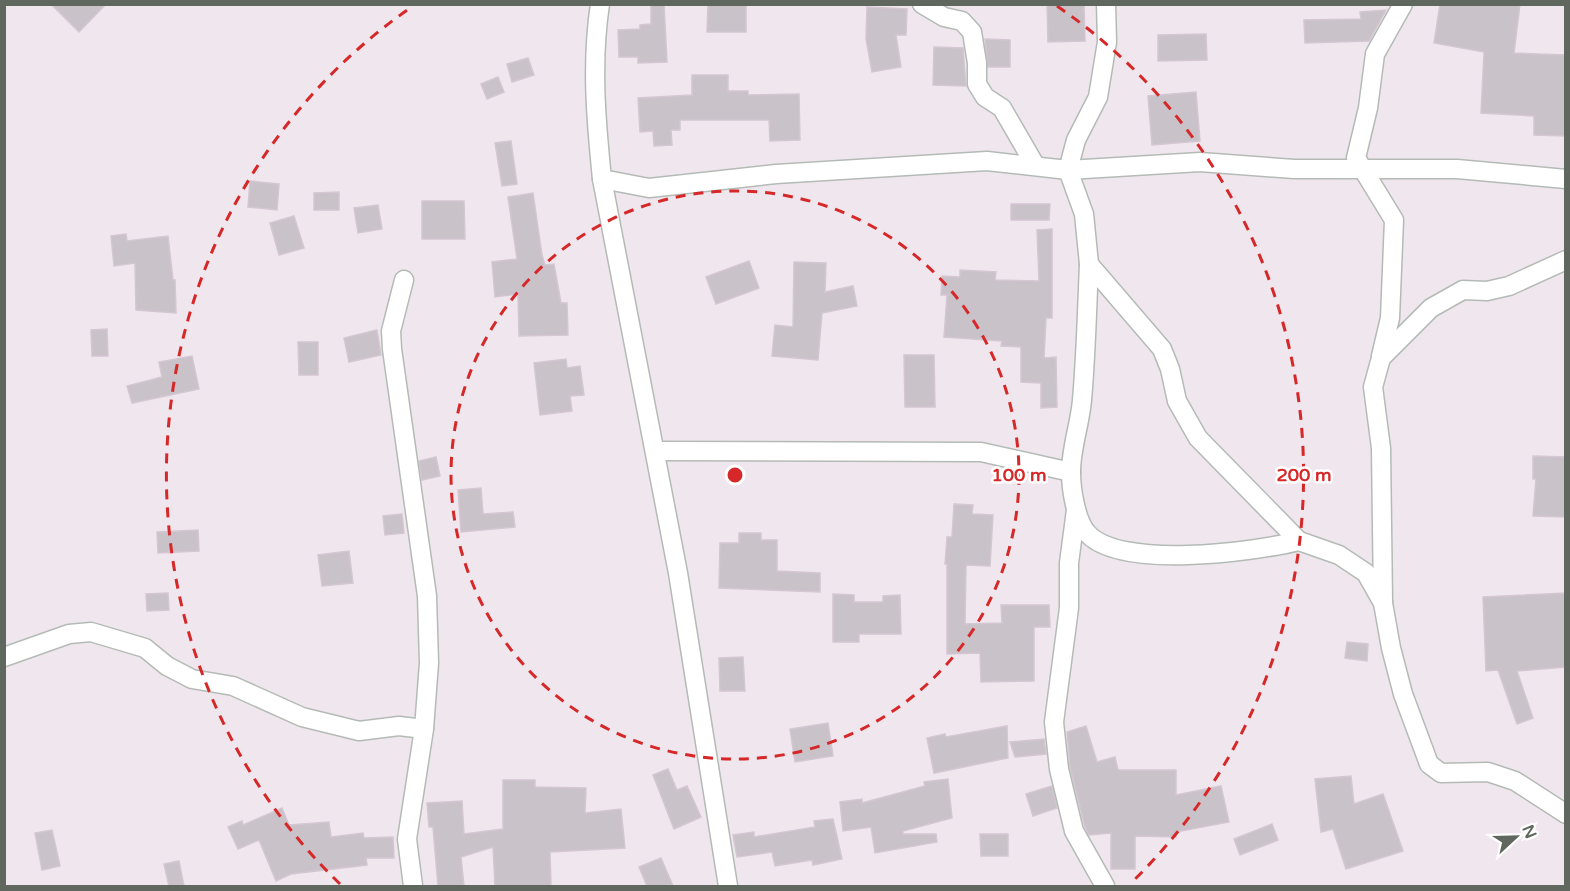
<svg xmlns="http://www.w3.org/2000/svg" width="1570" height="891" font-family="'Varela Round',sans-serif">
<rect width="100%" height="100%" fill="#f0e7ee"/>
<!-- building -->
<g fill="#c9c2c8" stroke="#d4c6d3" stroke-width="1.5">
<polygon points="51,4 106,4 79,32"/>
<polygon points="651,4 664,4 667,62 638,63 638,57 619,57 618,30 640,29 640,25 651,24"/>
<polygon points="708,4 746,4 746,32 707,32"/>
<polygon points="1047,4 1084,4 1085,41 1048,42"/>
<polygon points="1440,4 1520,4 1514,53 1566,55 1566,136 1534,135 1534,116 1481,113 1484,52 1434,43"/>
<polygon points="867,7 907,9 906,35 896,35 901,67 872,72 866,39"/>
<polygon points="1386,10 1369,41 1305,43 1304,20 1361,19 1360,12"/>
<polygon points="1206,34 1207,60 1158,61 1158,35"/>
<polygon points="985,39 1010,40 1010,67 988,67"/>
<polygon points="934,47 963,48 966,86 933,85"/>
<polygon points="528,58 534,75 512,82 507,64"/>
<polygon points="692,75 728,75 728,91 748,91 748,95 799,94 800,140 770,141 769,120 680,120 680,130 671,130 672,145 654,146 653,131 640,132 638,98 692,95"/>
<polygon points="498,77 504,92 487,99 481,84"/>
<polygon points="1196,92 1200,141 1152,145 1148,96"/>
<polygon points="511,141 517,184 502,186 495,143"/>
<polygon points="250,181 279,184 277,210 248,207"/>
<polygon points="339,192 339,210 314,210 314,193"/>
<polygon points="533,193 542,255 545,265 554,264 561,303 567,303 568,335 519,336 518,294 495,297 492,262 517,259 508,197"/>
<polygon points="422,201 464,201 465,239 422,239"/>
<polygon points="1011,204 1050,204 1049,220 1011,220"/>
<polygon points="378,205 382,229 358,233 354,208"/>
<polygon points="294,216 304,248 279,255 270,223"/>
<polygon points="1052,229 1052,318 1046,318 1044,358 1056,357 1057,407 1041,408 1041,383 1021,382 1021,347 1001,346 1002,341 944,337 947,295 941,295 942,276 960,277 960,270 996,272 995,280 1039,281 1037,230"/>
<polygon points="126,234 127,241 168,236 173,280 175,280 176,313 136,310 135,263 114,266 111,236"/>
<polygon points="749,261 759,288 716,304 706,277"/>
<polygon points="794,262 826,263 825,292 853,286 857,306 822,313 818,360 772,356 775,325 793,327"/>
<polygon points="107,329 108,356 92,356 91,330"/>
<polygon points="377,330 381,355 349,362 344,338"/>
<polygon points="298,342 318,342 318,375 299,375"/>
<polygon points="904,355 934,355 935,407 905,407"/>
<polygon points="192,356 199,389 132,403 127,386 162,377 159,362"/>
<polygon points="566,359 567,368 580,366 584,395 570,396 572,411 540,415 534,363"/>
<polygon points="1533,456 1566,457 1566,517 1533,516 1536,479 1533,479"/>
<polygon points="436,457 440,476 422,480 419,461"/>
<polygon points="481,488 483,514 513,512 515,527 461,532 458,490"/>
<polygon points="954,504 973,505 972,514 993,515 990,566 966,565 965,624 1002,623 1001,605 1049,605 1050,627 1034,627 1034,681 981,682 980,653 947,654 947,564 945,564 947,537 952,537"/>
<polygon points="402,514 404,533 385,535 383,516"/>
<polygon points="198,530 199,551 158,553 157,532"/>
<polygon points="739,533 761,533 761,540 777,540 777,571 820,573 820,592 719,588 720,543 739,543"/>
<polygon points="349,551 353,583 322,586 318,555"/>
<polygon points="168,593 169,610 147,611 146,594"/>
<polygon points="1566,593 1566,667 1517,671 1533,718 1517,724 1498,670 1486,671 1483,597"/>
<polygon points="833,594 854,595 854,602 883,602 883,596 900,595 901,634 859,634 859,642 833,642"/>
<polygon points="1347,642 1368,644 1367,661 1345,658"/>
<polygon points="743,657 745,691 720,691 719,658"/>
<polygon points="828,723 833,756 795,762 790,729"/>
<polygon points="1007,726 1008,758 934,773 927,738 945,734 946,737"/>
<polygon points="1086,726 1097,762 1115,757 1118,770 1176,770 1176,795 1221,786 1229,822 1176,832 1176,837 1135,836 1135,869 1111,869 1111,833 1089,835 1085,827 1070,767 1067,732"/>
<polygon points="1044,739 1046,754 1015,757 1010,742"/>
<polygon points="668,769 677,790 687,786 701,817 674,829 653,775"/>
<polygon points="1351,776 1354,804 1383,794 1403,851 1346,869 1333,829 1321,832 1315,779"/>
<polygon points="948,779 952,818 903,831 903,834 936,834 937,842 875,853 871,827 843,831 840,802 862,799 862,803 925,786 924,782"/>
<polygon points="503,780 535,780 535,787 586,788 585,813 621,809 625,848 550,852 551,886 495,886 493,847 461,857 464,886 438,886 433,827 429,827 427,803 462,801 464,834 503,829"/>
<polygon points="1052,786 1057,808 1033,816 1026,794"/>
<polygon points="282,808 289,825 329,822 331,837 363,833 364,838 393,837 394,858 366,858 367,865 291,874 276,881 259,840 238,849 228,827 242,821 243,825"/>
<polygon points="833,819 842,859 813,865 812,860 775,866 772,852 737,857 733,835 754,832 754,837 815,827 814,821"/>
<polygon points="1272,824 1278,840 1240,855 1234,839"/>
<polygon points="52,830 60,866 42,870 35,833"/>
<polygon points="980,834 1008,834 1008,856 981,856"/>
<polygon points="661,858 673,886 647,886 639,867"/>
<polygon points="179,861 184,886 169,886 164,864"/>
</g>
<g fill="none" stroke-linecap="round" stroke-linejoin="round">
<!-- street casing -->
<g stroke="#b4bbb5" stroke-width="21">
<g id="street">
<path d="M600 4C591 63 596 120 602 179L649 188 776 174 987 161 1068 170 1200 162 1294 169H1457L1566 179"/>
<polyline points="922,4 944,17 962,21 972,32 977,63 977,84 985,97 1002,108 1035,165"/>
<polyline points="1106,4 1107,42 1098,97 1076,140 1068,170 1084,214 1089,264 1162,349 1170,369 1177,401 1198,438 1299,541 1339,555 1366,573 1383,603 1391,648 1403,694 1429,764 1441,773 1488,772 1515,781 1566,814"/>
<polyline points="602,179 678,573 728,886"/>
<path d="M1089 264C1087 309 1086 355 1082 400 1080 424 1071 448 1071 472 1071 489 1076 521 1087 533 1119 570 1253 552 1299 541"/>
<polyline points="404,280 391,331 392,349 427,596 429,663 424,729 407,839 413,886"/>
<polyline points="1381,356 1390,318 1394,220 1356,158 1368,108 1375,54 1403,4"/>
<polyline points="655,451 981,452 1071,472"/>
<polyline points="1076,510 1069,563 1069,608 1054,722 1059,769 1074,831 1105,886"/>
<polyline points="1383,602 1381,448 1373,387 1381,358 1431,308 1463,290 1487,291 1509,286 1566,260"/>
<polyline points="4,657 69,634 91,632 145,648 167,666 192,679 233,686 302,717 359,731 399,726 424,729"/>
</g>
</g>
<!-- street -->
<use href="#street" stroke="#fff" stroke-width="18"/>
</g>
<!-- distance rings -->
<g fill="none" stroke="#d62828" stroke-width="3" stroke-dasharray="10 8">
<circle cx="735" cy="475" r="284"/>
<path d="M340 884A569 569 0 0 1 413 6M1057 6A569 569 0 0 1 1130 884"/>
</g>
<circle cx="735" cy="475" r="9" fill="#d62828" stroke="#fff" stroke-width="3"/>
<g font-size="18" text-anchor="middle" font-weight="bold" fill="#d62828" stroke="#fff" stroke-width="5" stroke-linejoin="round" paint-order="stroke">
<text x="1019" y="481">100 m</text>
<text x="1304" y="481">200 m</text>
</g>
<!-- border -->
<rect width="1570" height="891" fill="none" stroke="#5f675f" stroke-width="12"/>
<!-- north arrow -->
<g transform="translate(1516 837) rotate(68)" stroke="#ffffff" stroke-width="4.5" paint-order="stroke">
<path d="M0-4.5L10 22L0 15L-10 22Z" fill="#5f675f"/>
<text y="-9" font-size="16" font-weight="bold" text-anchor="middle" fill="#5f675f">N</text>
</g>
</svg>
